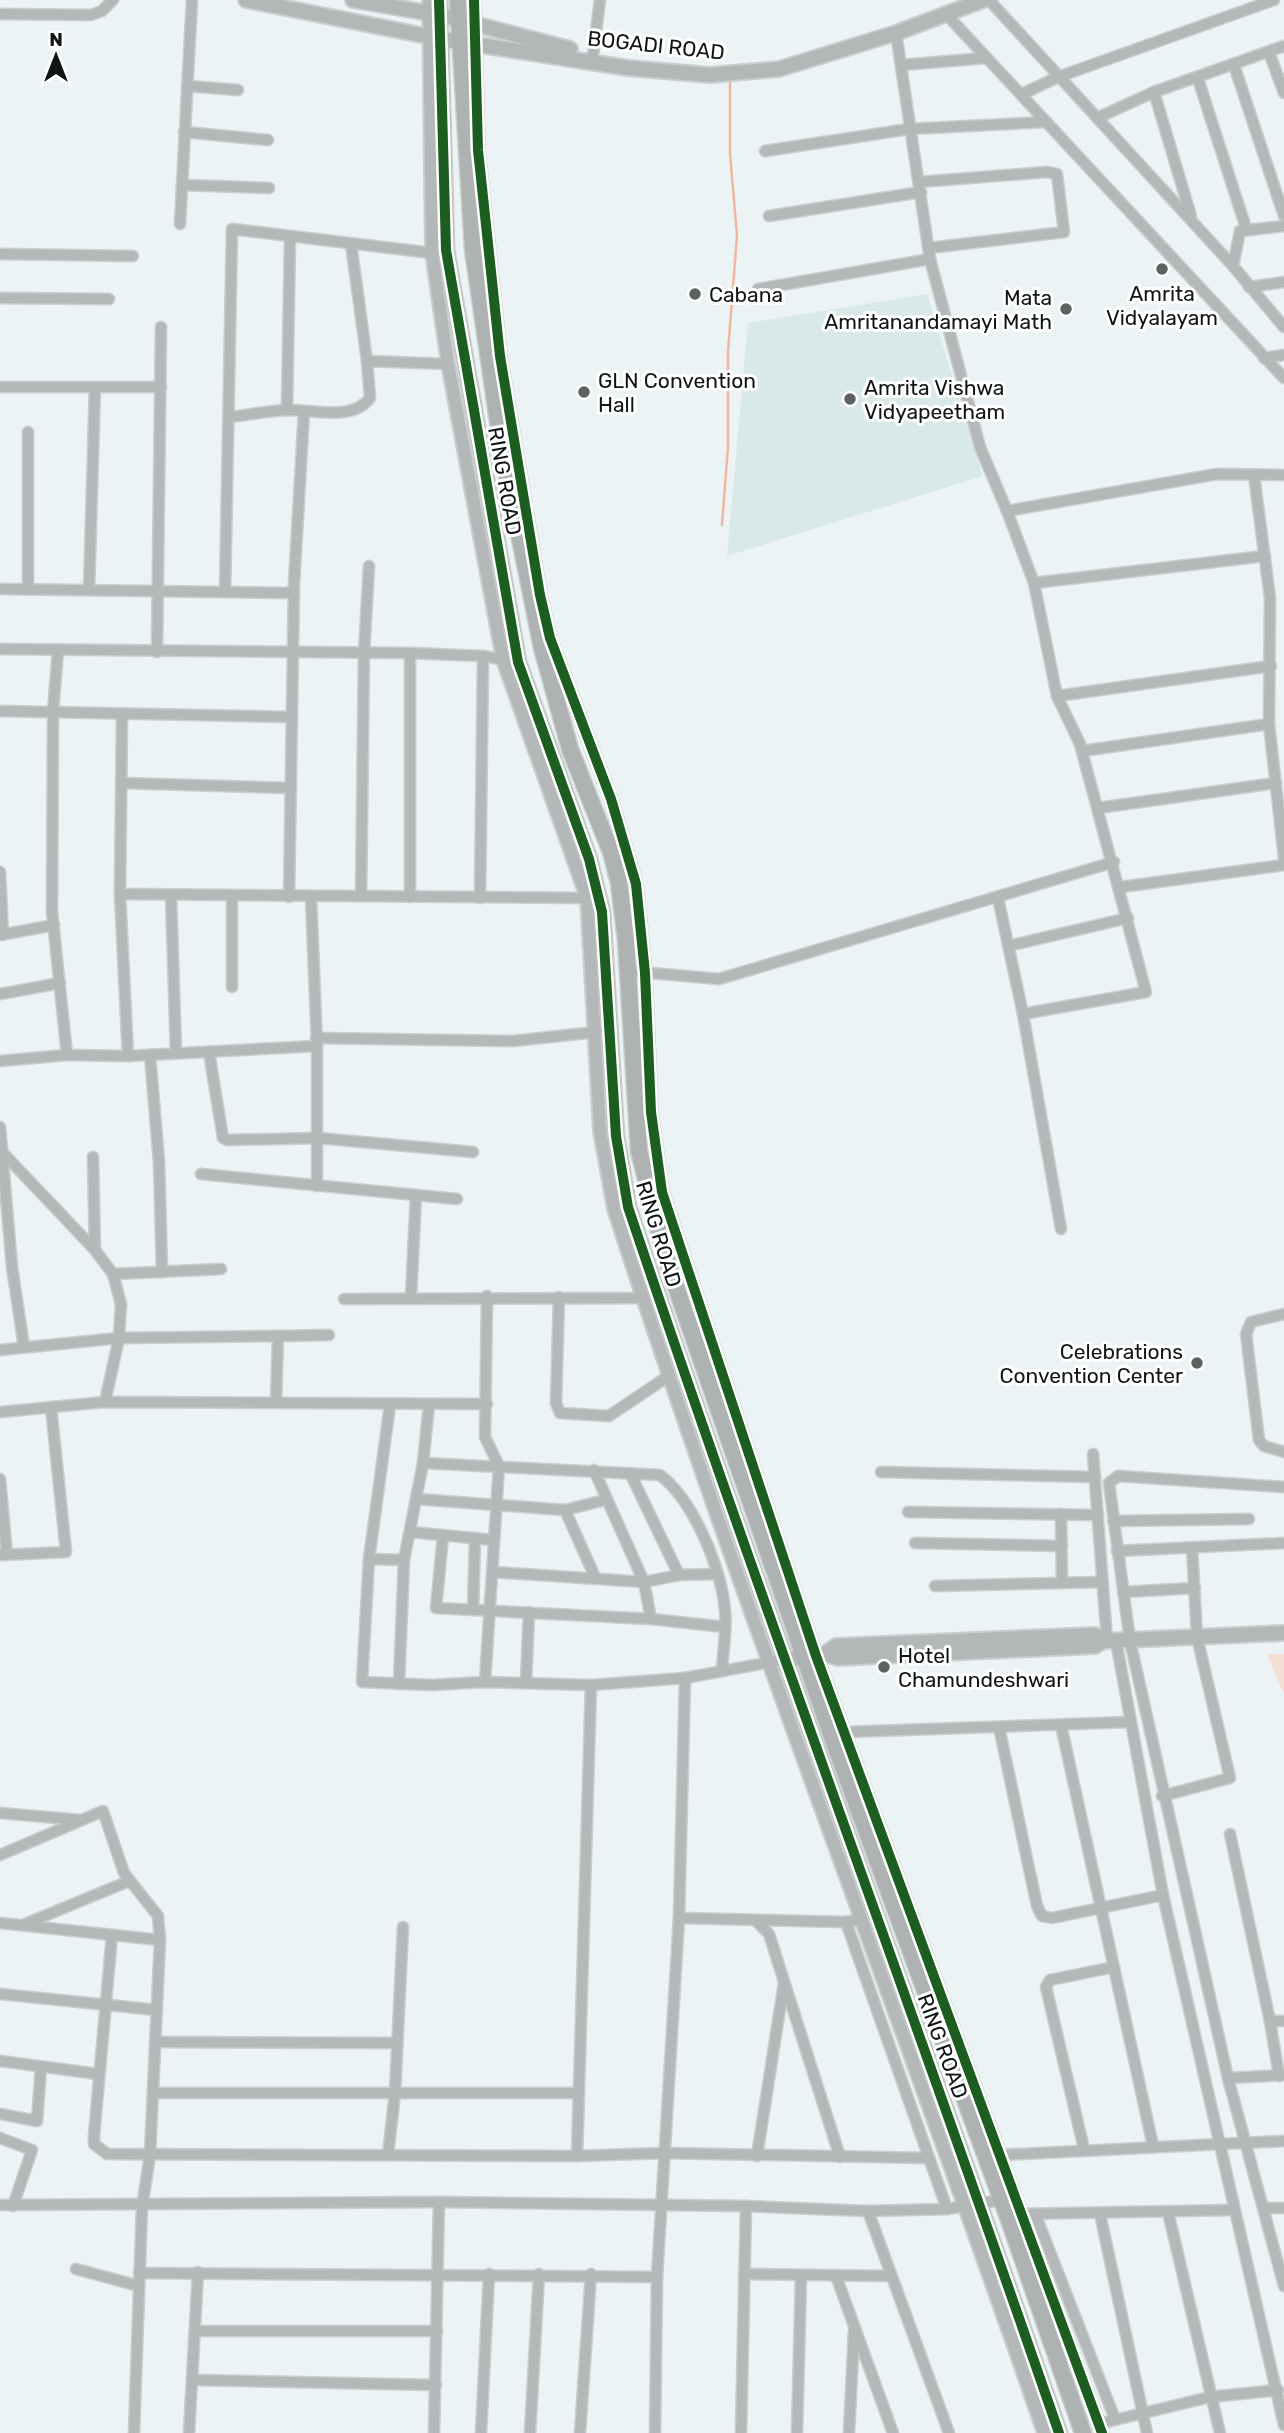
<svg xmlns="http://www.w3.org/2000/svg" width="1284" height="2433" font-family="Rubik,sans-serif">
<rect width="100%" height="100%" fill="#ecf3f4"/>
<!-- built -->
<polygon fill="#d9e8e9" points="927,294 983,476 727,556 748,323"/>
<!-- green -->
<polygon fill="#f5ded4" points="1267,1654 1284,1654 1284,1694"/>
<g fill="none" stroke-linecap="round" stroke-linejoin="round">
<!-- stream -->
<polyline stroke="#f0b79e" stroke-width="2.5" points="722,525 728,447 728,352 737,235 730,154 730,82"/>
<!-- minor casing -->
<g stroke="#c9cecf" stroke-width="13">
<g id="minor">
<polyline points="989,0 1233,266 1284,327"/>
<polyline points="0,14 91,15 102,11 113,0"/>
<polyline points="947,15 1284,378"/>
<polyline points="896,33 930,259 980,447 1007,511 1217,474 1284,475"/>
<polyline points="1269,52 1284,93"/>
<polyline points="593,55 600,0"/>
<polyline points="901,65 986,58"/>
<polyline points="1234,65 1284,216"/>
<polyline points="1198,79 1246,228"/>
<polyline points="187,86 238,90"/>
<polyline points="1154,92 1191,216"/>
<polyline points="1022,94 1058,77 1274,0"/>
<polyline points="1097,118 1154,92 1284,46"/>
<polyline points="184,132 268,140"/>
<polyline points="765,151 909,129 1047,122"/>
<polyline points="919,182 1047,172 1057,174 1064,232 929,248"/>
<polyline points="182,185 269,188"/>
<polyline points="769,216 921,192"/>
<polyline points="180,224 192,0"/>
<polyline points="351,244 367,361"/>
<polyline points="0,254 133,256"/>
<polyline points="1233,266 1240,231 1284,226"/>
<polyline points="1249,287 1284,282"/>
<polyline points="758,289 930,259"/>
<polyline points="0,298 109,299"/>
<polyline points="1264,358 1284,355"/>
<polyline points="0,387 161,387"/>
<polyline points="287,410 290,237"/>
<path d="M230 417C248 415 267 411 286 410 312 409 352 422 370 398L367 361 448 364"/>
<polyline points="1254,475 1270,598 1269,724 1284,858"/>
<polyline points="1007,511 1034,583 1057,696 1080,744 1146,992 1023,1014"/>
<polyline points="1034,583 1265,556"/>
<polyline points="0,589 294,593"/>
<polyline points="28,589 28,432"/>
<polyline points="89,590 95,387"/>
<polyline points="225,592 232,229 432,253"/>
<polyline points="0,649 410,653 483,656 506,660"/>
<polyline points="157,652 161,327"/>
<polyline points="1057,696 1271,666"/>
<polyline points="0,711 292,717"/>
<polyline points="122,714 120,894 128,1056"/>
<polyline points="1082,751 1269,724"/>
<polyline points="121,783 291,788"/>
<polyline points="1098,808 1276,783"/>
<polyline points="0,872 3,935"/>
<polyline points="1121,887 1284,865"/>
<polyline points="120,894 591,898"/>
<polyline points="171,895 176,1053"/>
<polyline points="232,896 232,987"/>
<polyline points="361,896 364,653 369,566"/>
<polyline points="289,897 294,584 304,412"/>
<polyline points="311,897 317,1046 317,1186"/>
<polyline points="410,897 410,653"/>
<polyline points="480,898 483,656"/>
<polyline points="998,898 1023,1014 1061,1229"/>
<polyline points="0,935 54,925"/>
<polyline points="1008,946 1128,918"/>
<polyline points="628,971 719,979 1114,862"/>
<polyline points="0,994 60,983"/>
<polyline points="316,1038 513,1041 596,1032"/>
<polyline points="209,1052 223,1138 227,1140 318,1138 473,1152"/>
<polyline points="67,1055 128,1056 317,1046"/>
<polyline points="150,1055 159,1162 162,1272"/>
<polyline points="0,1061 67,1055 52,912 53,712 58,650"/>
<polyline points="0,1127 12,1267 24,1347"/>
<polyline points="3,1153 95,1250 113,1274 121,1304 119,1338 105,1402"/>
<polyline points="93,1157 95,1250"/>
<polyline points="201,1174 457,1199"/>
<polyline points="113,1274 221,1269"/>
<polyline points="411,1297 416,1195"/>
<polyline points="559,1297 556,1403 560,1413 609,1416 670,1375"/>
<polyline points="344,1299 643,1298"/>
<polyline points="1284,1314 1251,1322 1246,1334 1259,1440 1264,1446 1284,1452"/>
<polyline points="278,1336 329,1335"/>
<polyline points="0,1350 119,1338 278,1336 276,1402"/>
<polyline points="390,1405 369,1559 362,1682 431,1685 485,1682 591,1685 685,1678"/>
<polyline points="0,1412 105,1402 487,1404"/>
<polyline points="1093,1454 1107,1641"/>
<path d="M423 1463 660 1475C694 1501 721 1568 725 1610 727 1630 723 1651 722 1670"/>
<polyline points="594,1470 644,1582 651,1619"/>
<polyline points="881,1472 1095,1477"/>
<polyline points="630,1473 679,1575"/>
<polyline points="0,1479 7,1555"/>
<polyline points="417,1499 565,1510 605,1500"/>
<polyline points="565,1510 595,1577"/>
<polyline points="908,1512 1098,1515"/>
<polyline points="1061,1514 1062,1583"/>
<polyline points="1113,1521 1249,1519"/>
<polyline points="410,1532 493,1540"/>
<polyline points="443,1536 436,1608 651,1619 725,1627"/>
<polyline points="915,1543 1062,1546"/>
<polyline points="1117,1551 1284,1543"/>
<polyline points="0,1555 66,1552 51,1407"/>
<polyline points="369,1559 404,1560"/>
<polyline points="493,1572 644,1582 679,1575 715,1574"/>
<polyline points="935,1586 1103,1582"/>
<polyline points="1123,1592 1195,1588"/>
<polyline points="473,1610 475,1539"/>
<polyline points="1116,1641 1163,1895 1284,2425"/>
<polyline points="485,1682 499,1466 485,1437 487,1296"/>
<polyline points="526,1683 529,1612"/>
<polyline points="399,1684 404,1560 423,1463 429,1405"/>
<polyline points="1061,1725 1153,2146"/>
<polyline points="999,1727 1037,1906 1042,1916 1052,1918 1163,1895"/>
<polyline points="845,1732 1130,1722"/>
<polyline points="1162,1796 1230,1778 1197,1637 1192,1548"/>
<polyline points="0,1813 80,1820"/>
<polyline points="1230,1834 1270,2021"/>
<polyline points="0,1855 103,1811 124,1873 158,1916 160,1940 150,2155 142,2207 134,2433"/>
<polyline points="679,1918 846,1922 862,1919"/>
<polyline points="756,1921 769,1934 840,2157"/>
<polyline points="846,1922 947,2209"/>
<polyline points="0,1923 160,1940"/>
<polyline points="25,1924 129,1881"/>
<polyline points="112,1935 94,2136 94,2144 107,2154 577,2156 664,2153 927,2158"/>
<polyline points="0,1994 157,2010"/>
<polyline points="155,2042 397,2043"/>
<polyline points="0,2061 98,2074"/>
<polyline points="1284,2075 1228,2078 1284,2286"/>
<polyline points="1279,2076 1270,2021 1284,2021"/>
<polyline points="1228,2078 1130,1641 1109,1483 1118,1476 1284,1487"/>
<polyline points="153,2093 579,2093"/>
<polyline points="0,2114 37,2121 41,2067"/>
<polyline points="0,2138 32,2150 13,2206"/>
<polyline points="1084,2149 1046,1987 1050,1980 1114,1967"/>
<polyline points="388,2155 395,2093 403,1927"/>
<polyline points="1000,2155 1284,2141"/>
<polyline points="577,2156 591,1685"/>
<polyline points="757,2156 784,1983"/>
<polyline points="0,2205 439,2202 746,2206 868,2211 947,2209 1001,2200"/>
<polyline points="1265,2208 1284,2208"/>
<polyline points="868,2211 949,2433"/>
<polyline points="1168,2212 1220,2433"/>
<polyline points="1017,2214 1233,2210"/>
<polyline points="1100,2214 1147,2433"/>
<polyline points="1036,2216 1115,2419"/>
<polyline points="76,2269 139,2286"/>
<polyline points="139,2273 657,2277"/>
<polyline points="744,2274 891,2276"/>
<polyline points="836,2276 893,2433"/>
<polyline points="196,2331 437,2331"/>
<polyline points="194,2380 436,2385"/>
<polyline points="1098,2424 1210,2397 1278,2390"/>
<polyline points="189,2433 198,2272"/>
<polyline points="434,2433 439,2202"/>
<polyline points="481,2433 489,2274"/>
<polyline points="530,2433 539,2274"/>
<polyline points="580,2433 591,2274"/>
<polyline points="655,2433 657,2277 679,1918 685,1678 776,1661"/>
<polyline points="741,2433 746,2206"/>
<polyline points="797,2433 801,2276"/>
<polyline points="849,2433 854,2331"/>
</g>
</g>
<!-- tertiary casing -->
<g stroke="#c9cecf" stroke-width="16">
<g id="tertiary">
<path d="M429 0 432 253 448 364 503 660 587 898 600 1131 614 1209C746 1620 904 2024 1044 2433"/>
<polyline points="474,0 478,150 500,356 540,595 550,638 611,799 636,884 645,973 651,1112 662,1192 816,1656 1102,2433"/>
</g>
</g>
<!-- secondary casing -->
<g stroke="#c9cecf" stroke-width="18">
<g id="secondary">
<polyline points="246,0 441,39 628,68 710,75 779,69 896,33 983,0"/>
<polyline points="353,0 440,15 570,49"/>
<polyline points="825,1654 838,1658 1095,1646 1103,1641 1284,1633"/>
<polyline points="783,1660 825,1654 836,1646 1095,1635 1103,1641"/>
</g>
</g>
<!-- trunk casing -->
<g stroke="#c9cecf" stroke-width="19">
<g id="trunk">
<path d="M439 0 446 250 518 662 589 859 602 912 616 1136 628 1207C766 1618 918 2023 1059 2433"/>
<polyline points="458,0 473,250 502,449 542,648 570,749 611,852 619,883 626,940 639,1151 665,1255 831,1734 1008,2217 1083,2433"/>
</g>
</g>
<!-- minor -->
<use href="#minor" stroke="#b5b8b8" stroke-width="10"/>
<!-- tertiary -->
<use href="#tertiary" stroke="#b5b8b8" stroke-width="12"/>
<!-- secondary -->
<use href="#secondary" stroke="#b3b7b8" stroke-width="14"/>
<!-- trunk -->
<use href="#trunk" stroke="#aeb2b2" stroke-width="16"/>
<!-- cycleway casing -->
<g stroke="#fff" stroke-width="15">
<g id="cycleway">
<path d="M439 0 446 250 518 662 589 859 602 912 616 1136 628 1207C766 1618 918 2023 1059 2433"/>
<polyline points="474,0 478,150 500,356 540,595 550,638 611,799 636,884 645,973 651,1112 662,1192 816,1656 1102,2433"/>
</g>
</g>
<!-- cycleway -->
<use href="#cycleway" stroke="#1b5e20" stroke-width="10"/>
</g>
<!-- markers -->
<g fill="#5c6262" stroke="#fff" stroke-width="2.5">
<circle cx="1162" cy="269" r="7"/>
<circle cx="695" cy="294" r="7"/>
<circle cx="1066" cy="309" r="7"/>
<circle cx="584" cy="392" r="7"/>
<circle cx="850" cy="399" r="7"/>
<circle cx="1197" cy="1363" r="7"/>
<circle cx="884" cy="1667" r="7"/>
</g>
<g text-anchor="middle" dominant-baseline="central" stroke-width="6" stroke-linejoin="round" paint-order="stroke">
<!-- street labels -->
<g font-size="21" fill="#0f1414" stroke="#fff">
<text transform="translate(656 45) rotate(6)">BOGADI ROAD</text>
<text transform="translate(505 481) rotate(80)">RING ROAD</text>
<text transform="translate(659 1234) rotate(73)">RING ROAD</text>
<text transform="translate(943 2046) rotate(70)">RING ROAD</text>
</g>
<!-- poi labels -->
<g font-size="21" fill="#0f1414" stroke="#fff" text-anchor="start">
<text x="1162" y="293" text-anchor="middle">Amrita<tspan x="1162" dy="24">Vidyalayam</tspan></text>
<text x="709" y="294">Cabana</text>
<text x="1052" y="297" text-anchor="end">Mata<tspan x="1052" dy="24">Amritanandamayi Math</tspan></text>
<text x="598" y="380">GLN Convention<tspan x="598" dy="24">Hall</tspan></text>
<text x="864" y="387">Amrita Vishwa<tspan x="864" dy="24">Vidyapeetham</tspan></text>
<text x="1183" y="1351" text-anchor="end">Celebrations<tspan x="1183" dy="24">Convention Center</tspan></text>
<text x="898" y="1655">Hotel<tspan x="898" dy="24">Chamundeshwari</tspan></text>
</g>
</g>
<!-- north arrow -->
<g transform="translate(56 56)" stroke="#ffffff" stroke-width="5" paint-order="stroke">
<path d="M0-5L12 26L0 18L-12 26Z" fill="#0f1414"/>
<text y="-10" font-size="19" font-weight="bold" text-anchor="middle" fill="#0f1414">N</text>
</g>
</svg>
